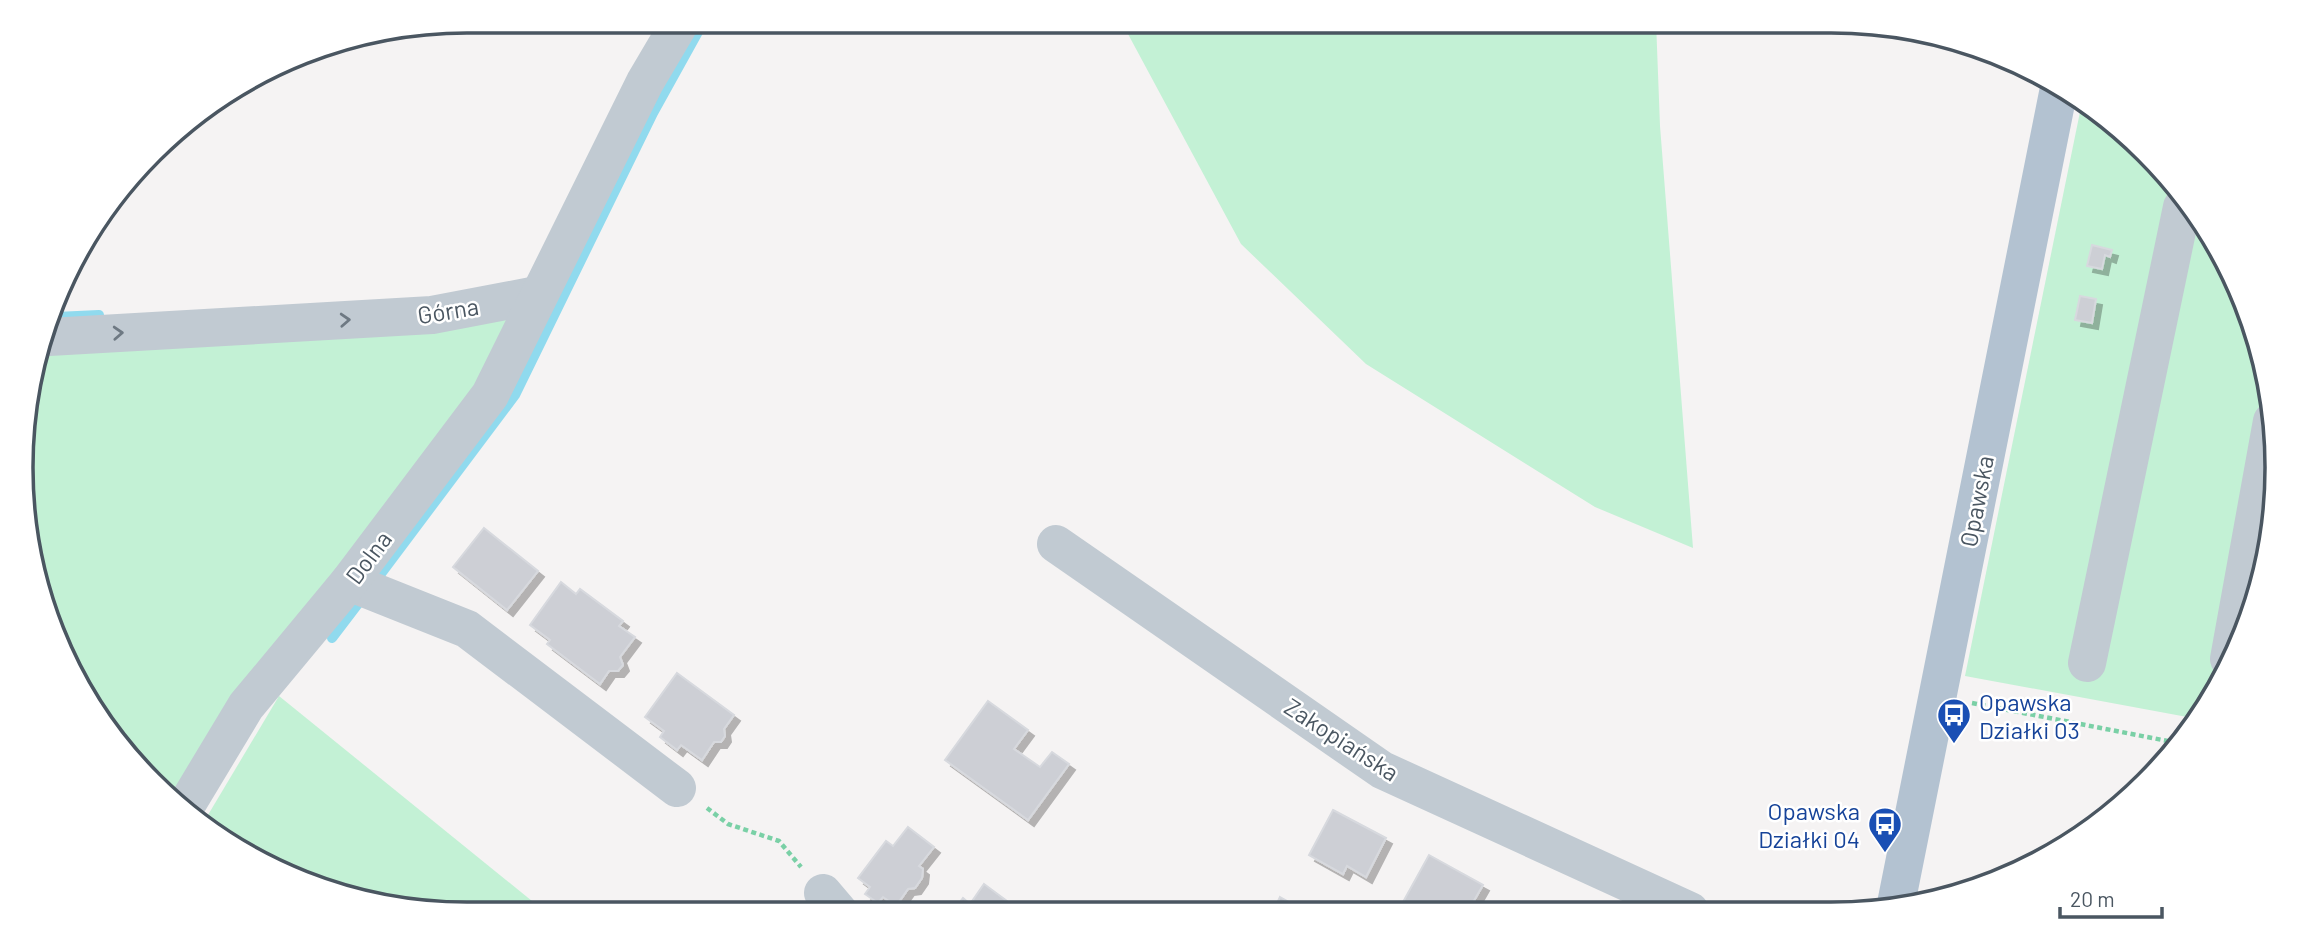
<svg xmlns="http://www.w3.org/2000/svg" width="2298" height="935" font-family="Barlow,sans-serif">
<defs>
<filter id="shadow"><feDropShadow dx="6" dy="6" stdDeviation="0" flood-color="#0004"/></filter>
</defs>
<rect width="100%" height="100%" fill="#f5f3f3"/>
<!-- green -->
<g fill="#c3f1d5">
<polygon points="1121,21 1656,21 1660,126 1693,548 1595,507 1366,364 1241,244"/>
<polygon points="2081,107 2125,132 2231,270 2276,438 2253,611 2198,719 1965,676"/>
<polygon points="526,304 483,389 174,799 105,724 60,627 30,555 25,409 45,350"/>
<polygon points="279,696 548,914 468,914 324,890 202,825"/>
</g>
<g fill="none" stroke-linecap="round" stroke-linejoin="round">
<!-- stream -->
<g stroke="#90daee" stroke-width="10">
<polyline points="56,317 99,315"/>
<polyline points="374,583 515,395 653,113 704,21"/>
<polyline points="332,638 364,596"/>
</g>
</g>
<!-- building -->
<g fill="#cdcfd5" stroke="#d7d9de" stroke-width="2" filter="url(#shadow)">
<polygon points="2092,245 2112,250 2110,257 2105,255 2102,269 2087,266"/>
<polygon points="2080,296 2096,299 2092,323 2075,320"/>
<polygon points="484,528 538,571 507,610 453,567"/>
<polygon points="561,582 576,594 580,589 623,621 619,626 635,637 620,657 623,665 618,671 609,671 600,684 547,644 550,640 530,625"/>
<polygon points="677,673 734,715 724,729 725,736 721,742 714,742 702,760 681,745 677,750 660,737 664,731 645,717"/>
<polygon points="988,701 1028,730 1014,749 1040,767 1052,752 1069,764 1028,820 945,760"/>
<polygon points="1333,810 1386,838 1366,877 1347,866 1343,874 1309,855"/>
<polygon points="908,827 934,847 919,866 923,869 922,878 915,888 908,889 896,906 883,897 878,903 865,894 870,887 858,878 886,841 893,846"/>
<polygon points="1429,855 1483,885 1468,911 1405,911 1409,905 1403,902"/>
<polygon points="984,884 1011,904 1005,913 952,913 963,898 970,904"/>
<polygon points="1280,897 1307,912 1273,912"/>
</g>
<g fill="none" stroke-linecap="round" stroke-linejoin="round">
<!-- path -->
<g stroke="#7ad0a6" stroke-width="4.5" stroke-dasharray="5 3.5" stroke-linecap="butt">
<polyline points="1972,703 2178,743"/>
<polyline points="707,808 728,824 779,841 801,867"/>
</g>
<!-- minor -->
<g stroke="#c1cad2" stroke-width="38">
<polyline points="49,337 432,315 537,295"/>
<polyline points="1056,544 1382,770 1690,911"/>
<polyline points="349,582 467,629 677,788"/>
<polyline points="2229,659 2272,421"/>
<polyline points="2087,663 2182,207"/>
<polyline points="184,809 246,706 349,582 490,395 645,82 681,21"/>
<polyline points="823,893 840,913"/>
</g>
<!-- major -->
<polyline stroke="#b3c2d1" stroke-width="38" points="1895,909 2058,93"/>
</g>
<!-- one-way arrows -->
<defs><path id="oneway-chevron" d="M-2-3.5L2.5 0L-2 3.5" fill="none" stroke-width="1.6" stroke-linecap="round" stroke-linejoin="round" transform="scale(1.75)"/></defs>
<g stroke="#6e7983">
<use href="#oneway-chevron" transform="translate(345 320) rotate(-3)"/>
<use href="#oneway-chevron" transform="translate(118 333) rotate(-3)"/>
</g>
<!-- icons -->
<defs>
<g id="bus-pin" transform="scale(1.75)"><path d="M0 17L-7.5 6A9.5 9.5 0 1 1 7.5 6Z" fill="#1a4fb4" stroke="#fff"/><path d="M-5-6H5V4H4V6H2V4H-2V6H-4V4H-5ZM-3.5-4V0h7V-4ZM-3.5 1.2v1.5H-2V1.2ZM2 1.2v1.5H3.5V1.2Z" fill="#fff"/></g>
</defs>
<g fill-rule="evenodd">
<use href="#bus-pin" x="1954" y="715"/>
<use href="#bus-pin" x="1885" y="824"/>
</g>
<g text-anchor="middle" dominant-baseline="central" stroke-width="5" stroke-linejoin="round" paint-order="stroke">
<!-- street labels -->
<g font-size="24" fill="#4a5661" stroke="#fff">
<text transform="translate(448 310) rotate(-9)">Górna</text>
<text transform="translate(1976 501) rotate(-79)">Opawska</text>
<text transform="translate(368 557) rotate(-53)">Dolna</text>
<text transform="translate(1342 739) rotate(33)">Zakopiańska</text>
</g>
<!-- transit labels -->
<g font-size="24" fill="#164399" stroke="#fff" text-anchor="start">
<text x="1979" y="701">Opawska<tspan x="1979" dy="28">Działki 03</tspan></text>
<text x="1860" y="810" text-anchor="end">Opawska<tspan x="1860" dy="28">Działki 04</tspan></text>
</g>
</g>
<!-- crop -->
<path d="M0 0H2298V935H0ZM467 33H1831A434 434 0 0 1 2265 467V468A434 434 0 0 1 1831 902H467A434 434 0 0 1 33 468V467A434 434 0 0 1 467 33Z" fill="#fff" fill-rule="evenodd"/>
<path fill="none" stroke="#4a5661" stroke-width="3.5" d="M467 33H1831A434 434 0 0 1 2265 467V468A434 434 0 0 1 1831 902H467A434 434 0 0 1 33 468V467A434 434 0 0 1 467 33Z"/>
<!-- scale -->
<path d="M2060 907v10h102v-10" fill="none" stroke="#4a5661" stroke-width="3.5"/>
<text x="2070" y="907" font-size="21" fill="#4a5661" stroke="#ffffff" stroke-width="5" paint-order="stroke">20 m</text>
</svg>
